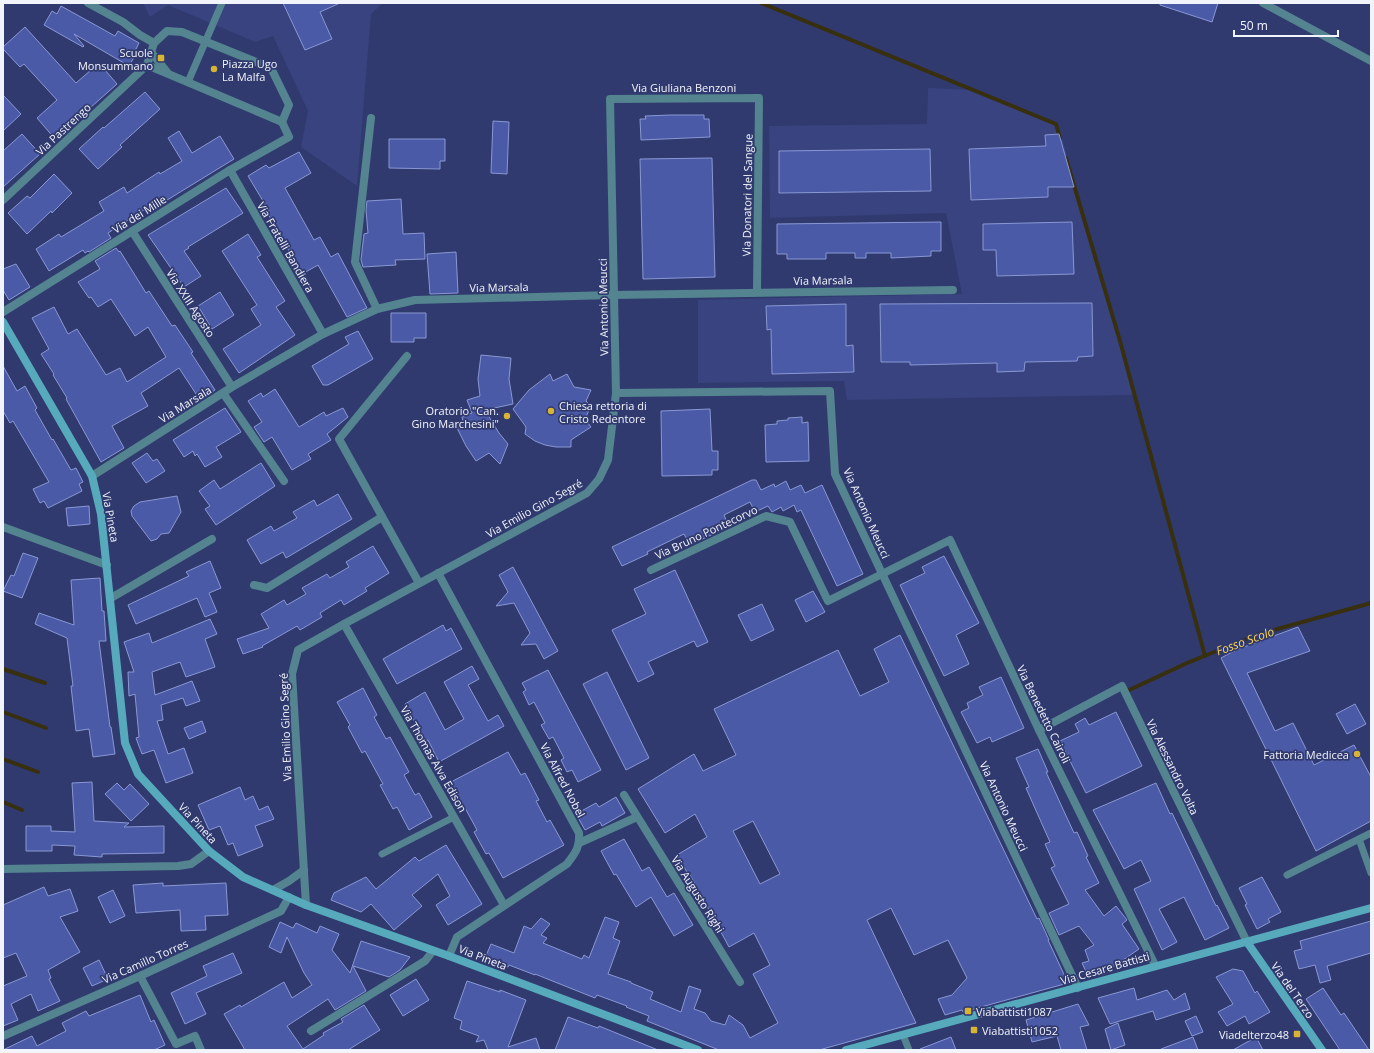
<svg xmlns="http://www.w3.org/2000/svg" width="1374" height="1053" font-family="'Open Sans',sans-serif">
<rect width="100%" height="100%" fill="#303a6f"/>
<!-- built -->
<g fill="#38437f">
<polygon points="143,3 383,3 371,14 357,186 301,147 308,111 273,36 255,42 168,5 150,17"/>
<polygon points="928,88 973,90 1059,127 1134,395 847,400 844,381 698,383 698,300 962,294 946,213 770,218 769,126 927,124"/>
</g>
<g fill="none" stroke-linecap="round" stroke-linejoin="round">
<!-- stream -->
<g stroke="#382f0f" stroke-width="4">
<polyline points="761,3 1056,124 1060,138"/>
<polyline points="1066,158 1120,341 1205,656"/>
<polyline points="3,669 45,683"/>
<polyline points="1125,692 1187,663 1259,634 1371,603"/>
<polyline points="3,712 46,728"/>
<polyline points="3,759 38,772"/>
<polyline points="3,802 22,810"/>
</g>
</g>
<!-- building -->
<g fill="#4b5aa7" stroke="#8998d4" fill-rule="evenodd">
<polygon points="283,3 340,3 320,12 332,39 305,50"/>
<polygon points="1160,3 1218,3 1212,22 1160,5"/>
<polygon points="61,6 115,36 118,31 139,43 135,51 137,52 129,66 74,34 84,46 83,47 44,25 52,11 57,14"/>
<polygon points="25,27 76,83 99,63 117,84 55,139 37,118 57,100 24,64 20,67 3,49 3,47"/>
<polygon points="145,92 160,109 120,145 122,147 98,169 79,149 103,127 104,128"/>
<polygon points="3,95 21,114 3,131"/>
<polygon points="671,115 704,115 704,119 709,119 710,137 641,140 640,119 646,119 645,116"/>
<polygon points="493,121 509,122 507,174 491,173"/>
<polygon points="179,131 192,153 220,136 234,159 146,213 144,210 108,233 111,238 89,252 88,251 85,253 83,250 49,271 36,249 59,234 61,237 104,211 99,202 124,187 127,193 159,172 160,174 182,161 168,138"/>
<polygon points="22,134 40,154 3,187 3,151"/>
<polygon points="1059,134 1074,187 1048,187 1048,197 971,200 969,149 1046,146 1045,135"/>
<polygon points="389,139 445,139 445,161 440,161 440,169 389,168"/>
<polygon points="930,149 931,191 779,193 779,151"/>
<polygon points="299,152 311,173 285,188 314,240 320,237 331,257 338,253 367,308 347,317 318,265 302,274 267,212 269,211 248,176 266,165 269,168"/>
<polygon points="712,158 715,277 643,279 640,159"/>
<polygon points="54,174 72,193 52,213 51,211 27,234 8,213 27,196 30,198"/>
<polygon points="226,188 243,213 188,247 189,248 184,251 201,276 184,287 148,235"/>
<polygon points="401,199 403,234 424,233 425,259 395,260 396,265 363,267 361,260 364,234 368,233 366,210 367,201"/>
<polygon points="941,222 941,251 931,251 931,256 891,258 891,253 866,253 866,258 855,258 855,253 826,253 826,259 787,259 787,254 777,254 777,224"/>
<polygon points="1072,222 1074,274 997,276 996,250 983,250 983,224"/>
<polygon points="248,234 261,255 257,257 285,301 276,307 295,335 239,373 223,349 261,325 251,309 257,305 222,251"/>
<polygon points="116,248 119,252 120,251 146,293 149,291 172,326 175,325 193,352 191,353 215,390 200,400 179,368 141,393 148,406 112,426 124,448 101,462 66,399 67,398 53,375 54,374 41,354 49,349 32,318 54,307 68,334 77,329 106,375 120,368 127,382 166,357 148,327 135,336 111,299 98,307 91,297 89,298 78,282 100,269 95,261"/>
<polygon points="456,252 458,293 430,294 427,254"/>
<polygon points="16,264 30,287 9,300 3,290 3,269"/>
<polygon points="220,292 234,315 212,329 198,306"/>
<polygon points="1092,303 1093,356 1078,357 1077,361 1025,362 1024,371 997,372 997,363 910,365 910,362 881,362 880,304"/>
<polygon points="846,304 846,346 853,345 854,372 772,374 771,329 767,330 766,306"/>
<polygon points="391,313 426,313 426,338 414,338 414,342 391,342"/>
<polygon points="358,331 373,359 328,385 323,385 312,366 349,344 345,337"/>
<polygon points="481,355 511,358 509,379 513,404 485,410 499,433 508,444 500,464 489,453 476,461 466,446 457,428 464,425 462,417 472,413 467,400 480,396 478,379"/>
<polygon points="3,366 17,391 25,386 37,408 35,410 52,440 53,439 71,470 76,468 83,482 79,484 82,491 48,508 44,501 40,503 33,489 49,482 13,421 10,423 3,411"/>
<polygon points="550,374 553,381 567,374 574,387 591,390 586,401 591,406 585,419 591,427 571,440 571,447 556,447 545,445 535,441 525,434 526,427 513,409 529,390"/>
<polygon points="275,389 299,427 324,412 326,416 343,408 348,417 327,434 331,440 308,454 311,459 292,470 272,437 264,442 254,427 262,422 248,401 261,393 263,397"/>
<polygon points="225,408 241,432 216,447 222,457 205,467 197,454 195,456 193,451 184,457 173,440"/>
<polygon points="710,409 712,451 718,451 718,470 712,470 712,475 662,476 661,411"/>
<polygon points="802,417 802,423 808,422 809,461 766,462 765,425 777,424 777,421 788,420 788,418"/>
<polygon points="147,453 153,461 157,459 165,471 146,483 132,463"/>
<polygon points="261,463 275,486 216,525 205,509 210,506 199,491 214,480 220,489"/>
<polygon points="752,480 756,480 761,490 774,484 775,487 786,481 790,490 801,485 805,493 822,485 863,574 837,586 801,510 797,512 794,505 783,511 781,507 772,512 768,506 755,512 750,502 724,515 729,526 711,535 690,545 684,534 647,552 648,554 622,566 612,547"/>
<polygon points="338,494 352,519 286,558 283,552 261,564 247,540 271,526 274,531 297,518 293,512 314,500 317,506"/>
<polygon points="177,496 181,512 169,533 161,534 157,539 151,541 132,516 131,511 134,506 140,502"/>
<polygon points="89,506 90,524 68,526 66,508"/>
<polygon points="373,546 389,573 365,588 367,591 344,605 341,600 320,613 322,617 300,630 297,626 262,646 263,647 243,654 237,639 269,628 261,614 284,600 287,605 306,594 302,588 327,574 330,578 349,567 346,562"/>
<polygon points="23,553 38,558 22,598 3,591 11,575 14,576"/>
<polygon points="944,556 979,623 956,635 969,664 944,676 900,585 925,573 922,567"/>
<polygon points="210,561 221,588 209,593 217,612 205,617 197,598 136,624 128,605 189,576 186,572"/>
<polygon points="513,567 558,651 544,659 536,644 521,645 530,633 514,603 496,606 508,592 499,575"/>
<polygon points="675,570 708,642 697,647 694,641 648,662 654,674 638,682 612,630 646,614 634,589"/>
<polygon points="100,578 102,611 104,611 106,641 99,641 110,727 111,727 115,754 93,757 89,729 76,731 71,686 73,686 67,638 35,624 39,613 74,625 71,580"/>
<polygon points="813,591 825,612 806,622 795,600"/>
<polygon points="762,604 774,630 751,641 738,615"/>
<polygon points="210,619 217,634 205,639 215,667 186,677 180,662 152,672 155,695 192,681 200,701 186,706 183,698 161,705 163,720 157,721 168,754 184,748 193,773 166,783 154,750 142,754 136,738 139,737 135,694 129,696 128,672 134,672 124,642 149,633 152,643"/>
<polygon points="443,625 446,631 451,628 462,649 397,684 383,659"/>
<polygon points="1298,627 1310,651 1247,673 1275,731 1293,723 1314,765 1354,745 1371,777 1371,821 1316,851 1221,658 1236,650"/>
<path d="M900 635 1037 919 1039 918 1049 940H1048L1068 983 963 1012 962 1010 945 1015 938 999 952 995 967 978 948 940 914 955 891 908 867 920 916 1023 819 1050H719L647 1021 649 1016 626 1007 627 1006 597 995 595 998 535 974V975L509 965 508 967 485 958 491 944 514 953 524 926 531 929 541 918 550 924 541 935 547 938 543 943 582 959 584 955 589 958 605 917 619 922 613 938 620 941 608 974 631 982V983L653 992 650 999 681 1012 689 986 701 990 694 1009 705 1013 711 1021 725 1025 729 1015 743 1025 750 1038 778 1023 753 974 770 965 754 933 729 947 689 873 688 874 677 855 707 837 695 814 665 833 638 789 694 754 703 771 736 755 714 709 838 650 860 696 889 682 874 649ZM753 821 780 874 760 884 733 831Z"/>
<polygon points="472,666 479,679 468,685 488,721 498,715 504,726 439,762 428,740 425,741 405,704 425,692 445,730 464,719 444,682"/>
<polygon points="548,670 601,770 578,782 572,770 567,772 561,760 564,758 553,737 549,739 541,725 545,723 534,702 529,705 523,692 526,690 522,683"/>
<polygon points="607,672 649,758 626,770 583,684"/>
<polygon points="1001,677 1024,728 992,742 990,737 977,743 961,712 969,708 967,703 983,695 979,687"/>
<polygon points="363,688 377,715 374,717 386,739 390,737 409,772 404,775 415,795 419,793 432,817 409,830 397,807 393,809 380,785 383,784 365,751 362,753 348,727 350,725 337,702"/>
<polygon points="1355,704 1366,724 1347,734 1336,714"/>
<polygon points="1116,712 1142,766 1086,793 1060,741 1079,732 1075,724 1085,718 1089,725"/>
<polygon points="202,721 206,732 189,739 184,728"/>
<polygon points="1038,749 1048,772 1046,772 1062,807 1074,833 1077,832 1088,856 1086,857 1099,883 1085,890 1104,916 1116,906 1127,920 1122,924 1139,949 1110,969 1088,976 1082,963 1089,961 1085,950 1094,945 1079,926 1059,935 1049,913 1069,904 1051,868 1055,866 1045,844 1050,842 1026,788 1029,787 1016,758"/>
<polygon points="508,752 521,775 525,773 539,800 536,801 547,822 550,820 564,845 503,878 489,853 486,854 474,832 477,830 464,806 461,807 449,783"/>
<polygon points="92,782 94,821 129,823 124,827 164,826 164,853 102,854 102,857 74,855 75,846 52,845 52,851 26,851 26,826 51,826 51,831 75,832 72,783"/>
<polygon points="117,783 124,790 130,784 149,804 131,821 105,794"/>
<polygon points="1156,783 1170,814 1172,813 1216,906 1217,905 1229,928 1205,940 1184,897 1159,909 1177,942 1162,950 1134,889 1151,881 1141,860 1124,869 1093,810"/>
<polygon points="240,787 245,800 253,796 259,810 268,806 274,819 255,826 263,846 238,856 233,843 228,845 220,826 209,830 198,805"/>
<polygon points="616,797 625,813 602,826 600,822 585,830 576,814 596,803 599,807"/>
<polygon points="624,839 642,871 649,867 667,897 674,893 693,925 674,936 651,897 636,907 616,874 614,875 601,851"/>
<polygon points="446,845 482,904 448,925 436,905 450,896 438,874 412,895 422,906 394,930 371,904 361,912 331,900 334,893 366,877 376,889 415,857 419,861"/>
<polygon points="1262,877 1281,912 1268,919 1270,922 1257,929 1245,905 1247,904 1239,888"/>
<polygon points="163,883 163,886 226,883 228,915 205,916 206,930 181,931 180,910 136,913 133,885"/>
<polygon points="44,887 48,896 70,889 78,911 60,917 80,952 48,970 51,978 49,979 60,1001 38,1011 31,994 11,1004 18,1020 3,1026 3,986 27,976 16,953 3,958 3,905"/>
<polygon points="113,890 125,916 110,923 98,897"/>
<polygon points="1371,921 1371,953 1327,966 1331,980 1320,983 1315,965 1299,969 1294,951 1302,949 1300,941"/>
<polygon points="280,922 293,928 296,923 317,933 320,926 339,934 332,950 350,973 361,941 410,957 400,970 389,977 353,966 366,991 335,1010 328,999 287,1026 303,1049 324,1035 323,1033 343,1022 341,1019 364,1005 380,1030 348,1050 245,1050 224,1014 240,1005 241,1007 284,982 292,998 312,985 304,973 287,937 281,953 269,947"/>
<polygon points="233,953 242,973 196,993 206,1014 185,1024 171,993 207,976 203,966"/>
<polygon points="99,960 108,979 92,986 83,968"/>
<polygon points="1233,969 1243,971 1255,993 1257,991 1270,1012 1249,1024 1245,1016 1227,1026 1218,1012 1233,1004 1216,977"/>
<polygon points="416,979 429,1000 403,1016 390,995"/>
<polygon points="467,981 500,992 500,990 526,1000 508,1047 536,1038 540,1050 488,1050 484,1040 476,1042 479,1036 460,1029 462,1021 454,1018"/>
<polygon points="1134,988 1137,1000 1167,990 1174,1000 1185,993 1190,1009 1156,1020 1153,1011 1110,1024 1098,998"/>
<polygon points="1323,988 1341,1015 1344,1013 1369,1050 1340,1050 1306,999"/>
<polygon points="140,995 151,1022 154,1020 165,1045 154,1050 3,1050 32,1036 37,1046 66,1031 62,1023 86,1011 89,1016"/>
<polygon points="1078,1004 1089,1025 1080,1027 1087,1050 1061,1050 1057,1036 1032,1042 1026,1020"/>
<polygon points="1196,1016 1203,1032 1192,1036 1185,1021"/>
<polygon points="568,1017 598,1028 599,1026 658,1050 555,1050"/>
<polygon points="1118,1023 1125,1045 1111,1050 1105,1029"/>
<polygon points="951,1037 956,1050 920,1050 920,1049"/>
<polygon points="1193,1037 1198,1050 1161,1050 1161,1049"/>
<polygon points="1256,1037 1263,1050 1233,1050"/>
</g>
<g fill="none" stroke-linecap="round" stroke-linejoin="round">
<!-- lane -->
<g stroke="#53848f" stroke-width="7">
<polyline points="188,82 222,3"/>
<polyline points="1359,839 1371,873"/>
<polyline points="382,854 454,817"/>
<polyline points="1287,875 1371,833"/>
<polyline points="903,1035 909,1050"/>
</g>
<!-- street -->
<g stroke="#53848f" stroke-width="8">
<polyline points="1263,3 1371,61"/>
<polyline points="154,43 167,31 182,32 271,68 289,105 282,122"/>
<polyline points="151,52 167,72"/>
<polyline points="371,118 355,262 377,309"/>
<polyline points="230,170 323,334"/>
<polyline points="3,200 147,65 154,43 140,35 123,22 88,3"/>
<polyline points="132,231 232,387"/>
<polyline points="757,292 759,98 610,99 616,393 830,391 835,474 1078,988"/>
<polyline points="3,312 230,170 289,137 282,122 147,65"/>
<polyline points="407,356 339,439 419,583"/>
<polyline points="223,393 284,481"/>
<polyline points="92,476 232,387 323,334 377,309 415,300 613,295 953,290"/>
<polyline points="3,527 107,565"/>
<polyline points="651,570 766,516 790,522 828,601 950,540 1039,730 1155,965"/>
<path d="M438 573 579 833C580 848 575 853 567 864L457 937 449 956"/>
<polyline points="254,585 267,588 382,517"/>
<polyline points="111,598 212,539"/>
<polyline points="344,624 504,905"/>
<polyline points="1039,730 1122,686 1247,942"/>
<polyline points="624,795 740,982"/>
<polyline points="579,843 637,817"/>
<polyline points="3,869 178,866 191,864 209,851"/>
<polyline points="273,890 289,881 304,870"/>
<polyline points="306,905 292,674 298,650 344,624 587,493 599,479 608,460 616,393"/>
<polyline points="140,976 176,1044 195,1036 201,1050"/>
<polyline points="311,1031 425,961 433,951"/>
<polyline points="3,1036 140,976 281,911 289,897"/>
</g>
<!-- secondary -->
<g stroke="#57aabb" stroke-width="8">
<polyline points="3,322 92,476 101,514 125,743 138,774 209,851 243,877 306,905 449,956 698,1050"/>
<polyline points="1247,942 1322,1050"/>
<path d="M846 1050C1021 1003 1196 955 1371 908"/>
</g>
</g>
<!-- markers -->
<g fill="#d7b434" stroke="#303a6f" stroke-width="1.5">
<rect x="157" y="54" width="8" height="8" rx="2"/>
<circle cx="214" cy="69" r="4"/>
<circle cx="551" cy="411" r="4"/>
<circle cx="507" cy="416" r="4"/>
<circle cx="1357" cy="754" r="4"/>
<rect x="964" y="1007" width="8" height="8" rx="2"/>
<rect x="970" y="1026" width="8" height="8" rx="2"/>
<rect x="1293" y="1030" width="8" height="8" rx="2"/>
</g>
<g text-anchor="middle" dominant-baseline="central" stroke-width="3.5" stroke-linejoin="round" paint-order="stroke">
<!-- poi labels -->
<g font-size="11" fill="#f2f4fb" stroke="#303a6f" text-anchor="end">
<text x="153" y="52">Scuole<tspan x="153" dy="13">Monsummano</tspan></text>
<text x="222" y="63" text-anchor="start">Piazza Ugo<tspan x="222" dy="13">La Malfa</tspan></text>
<text x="559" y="405" text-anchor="start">Chiesa rettoria di<tspan x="559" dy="13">Cristo Redentore</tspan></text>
<text x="499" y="410">Oratorio "Can.<tspan x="499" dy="13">Gino Marchesini"</tspan></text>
<text x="1349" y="754">Fattoria Medicea</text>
<text x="976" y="1011" text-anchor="start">Viabattisti1087</text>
<text x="982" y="1030" text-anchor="start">Viabattisti1052</text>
<text x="1289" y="1034">Viadelterzo48</text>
</g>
<!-- street labels -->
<g font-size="11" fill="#f2f4fb" stroke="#303a6f">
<text x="684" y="87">Via Giuliana Benzoni</text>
<text transform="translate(63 129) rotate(-43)">Via Pastrengo</text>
<text transform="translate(747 195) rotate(-89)">Via Donatori del Sangue</text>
<text transform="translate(139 214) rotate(-32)">Via dei Mille</text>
<text transform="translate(286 247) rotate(60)">Via Fratelli Bandiera</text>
<text transform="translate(823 280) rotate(-1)">Via Marsala</text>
<text transform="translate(499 287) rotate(-1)">Via Marsala</text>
<text transform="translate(191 303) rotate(57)">Via XXIII Agosto</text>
<text transform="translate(603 307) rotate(-91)">Via Antonio Meucci</text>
<text transform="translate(185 404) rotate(-32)">Via Marsala</text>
<text transform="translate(534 508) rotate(-29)">Via Emilio Gino Segré</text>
<text transform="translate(867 513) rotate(66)">Via Antonio Meucci</text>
<text transform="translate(111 517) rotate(80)">Via Pineta</text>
<text transform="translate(706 532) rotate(-25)">Via Bruno Pontecorvo</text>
<text transform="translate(1044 714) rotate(64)">Via Benedetto Cairoli</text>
<text transform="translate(285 727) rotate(-92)">Via Emilio Gino Segré</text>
<text transform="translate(434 759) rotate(60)">Via Thomas Alva Edison</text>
<text transform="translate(1173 767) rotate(64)">Via Alessandro Volta</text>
<text transform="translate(563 780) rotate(62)">Via Alfred Nobel</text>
<text transform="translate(1004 806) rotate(65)">Via Antonio Meucci</text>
<text transform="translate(198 823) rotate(47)">Via Pineta</text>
<text transform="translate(698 894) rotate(58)">Via Augusto Righi</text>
<text transform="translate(483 957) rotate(21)">Via Pineta</text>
<text transform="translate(145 961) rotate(-24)">Via Camillo Torres</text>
<text transform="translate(1105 968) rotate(-16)">Via Cesare Battisti</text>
<text transform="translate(1293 990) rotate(55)">Via del Terzo</text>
</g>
<!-- water labels -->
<g font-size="12" font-style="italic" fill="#fad44d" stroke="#303a6f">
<text transform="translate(1245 641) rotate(-20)">Fosso Scolo</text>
</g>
</g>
<!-- border -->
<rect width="1374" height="1053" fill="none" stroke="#f2f4fb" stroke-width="8"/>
<!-- scale -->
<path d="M1234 30v6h104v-6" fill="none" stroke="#f2f4fb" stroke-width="2"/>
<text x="1240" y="30" font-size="12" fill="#f2f4fb" stroke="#303a6f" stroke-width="3" paint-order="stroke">50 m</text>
</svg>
